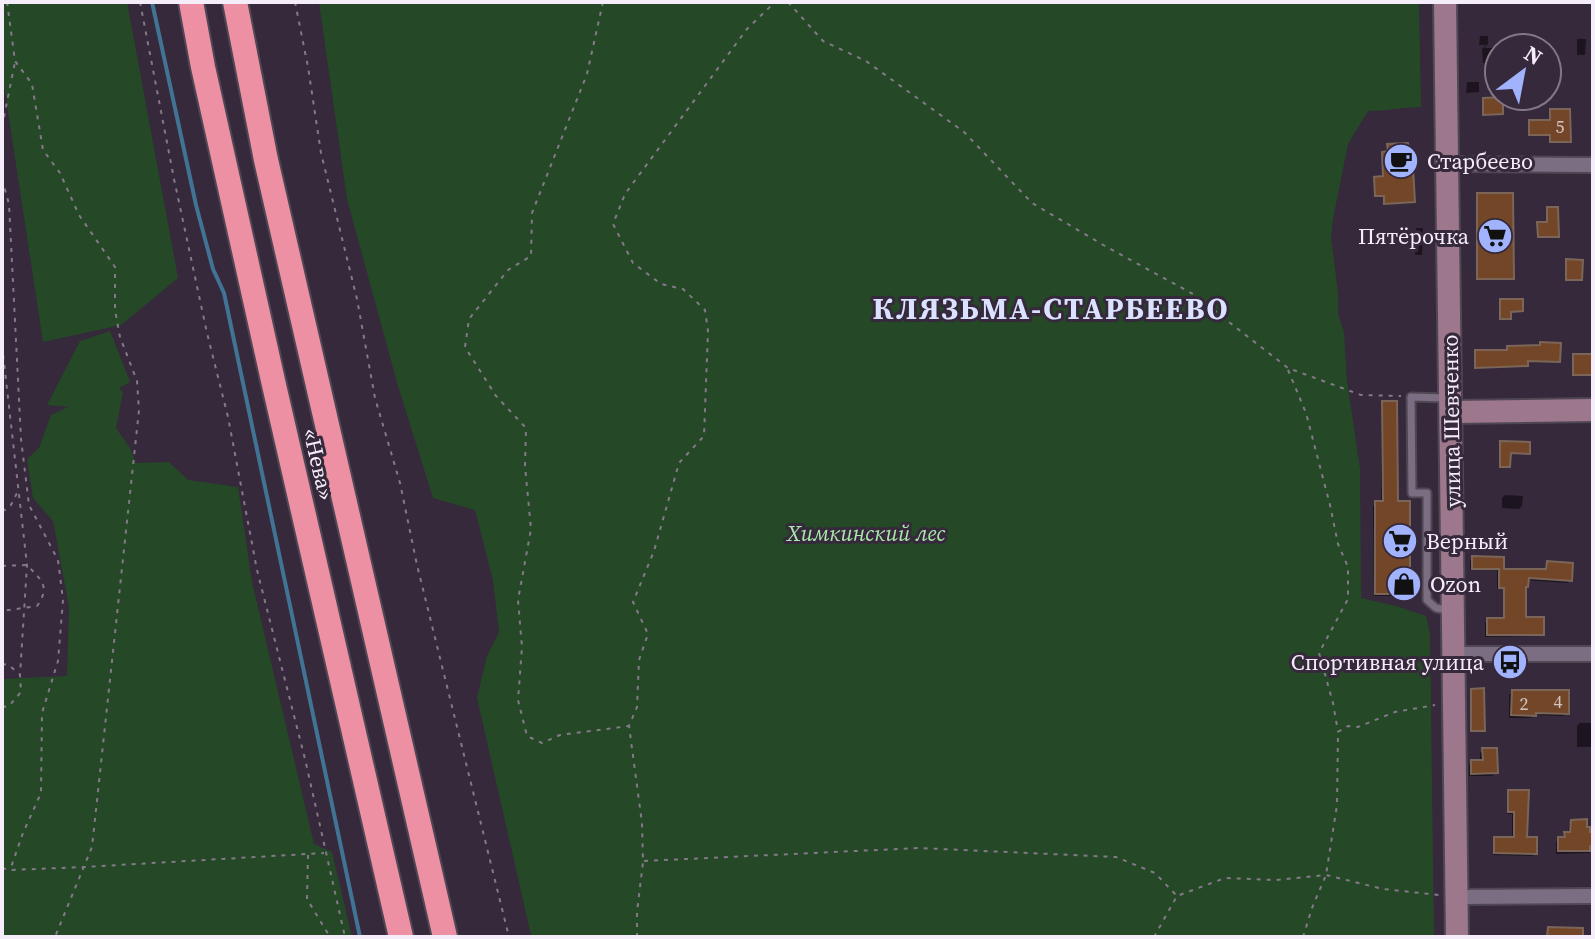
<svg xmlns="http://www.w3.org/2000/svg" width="1595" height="939" font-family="'Source Serif 4',serif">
<rect width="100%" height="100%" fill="#35293b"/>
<!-- green -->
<g fill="#254927">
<polygon points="2,2 127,2 178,278 121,325 43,342 2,72"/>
<path d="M319 2H1419L1421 107C1403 107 1386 111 1368 111L1348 144 1333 219 1331 238 1338 293V314L1344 332 1347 381 1360 469 1361 598 1396 606 1426 616 1430 634 1434 937H540L531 935 477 698 487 656 499 632 493 580 475 510 433 498 398 386 347 199Z"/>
<polygon points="110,331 130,382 119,388 123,392 116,428 130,448 136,463 169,462 188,480 238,487 252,582 314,844 332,852 352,937 2,937 2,679 67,676 69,607 53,521 33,498 27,459 39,448 51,415 68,407 47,405 80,341"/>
</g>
<!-- shadow -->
<g fill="#0007">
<polygon points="1480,36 1488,36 1488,44 1484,48 1499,48 1499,63 1483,63 1482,49 1486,45 1479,45"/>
<polygon points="1577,39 1586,39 1585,55 1577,55"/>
<polygon points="1467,82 1479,82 1479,92 1466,93"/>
<polygon points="1416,228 1423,228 1422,255 1415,255"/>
<polygon points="1383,403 1408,593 1406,596 1374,596 1373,506 1376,503 1381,503 1381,406"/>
<polygon points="1505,495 1523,496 1522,506 1519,509 1502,508 1502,498"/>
<polygon points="1473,558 1502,559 1502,571 1545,571 1545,565 1548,563 1570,581 1567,583 1527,580 1526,586 1524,589 1524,619 1542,634 1540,636 1485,637 1485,623 1487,620 1503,620 1503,589 1497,589 1497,570 1470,570 1470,561"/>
<polygon points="1512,692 1567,713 1563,716 1534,715 1531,718 1509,718 1509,695"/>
<polygon points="1580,723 1593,723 1593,747 1577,747 1577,726"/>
<polygon points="1483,750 1496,772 1492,776 1469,776 1469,765 1472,762 1480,762 1480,753"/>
<polygon points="1509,792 1525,839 1535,853 1532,856 1493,855 1493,841 1495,839 1512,839 1512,814 1507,814 1507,795"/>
<polygon points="1572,822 1588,834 1592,834 1592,850 1589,853 1556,854 1556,842 1568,834 1569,825"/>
</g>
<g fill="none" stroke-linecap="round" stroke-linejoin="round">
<!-- stream -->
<polyline stroke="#417395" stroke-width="4" points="152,2 196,205 213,269 224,293 360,937"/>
</g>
<!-- building -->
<g fill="#734627" stroke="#7a6558" stroke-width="2">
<polygon points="1503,97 1503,114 1483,115 1483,98"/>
<polygon points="1550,109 1570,109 1571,142 1550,142 1550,135 1529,135 1529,120 1550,120"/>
<polygon points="1408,143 1409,150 1412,150 1415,202 1384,204 1384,196 1375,196 1374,177 1383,176 1382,152 1388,151 1387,144"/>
<polygon points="1477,193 1513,193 1514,279 1477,279"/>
<polygon points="1547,207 1558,207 1559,237 1538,237 1537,222 1547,222"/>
<polygon points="1566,259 1583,260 1582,280 1566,280"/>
<polygon points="1500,299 1523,299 1523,311 1511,312 1511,319 1500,319"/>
<polygon points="1540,342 1561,343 1560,362 1528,361 1528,366 1475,368 1475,350 1507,350 1507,346 1540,345"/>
<rect x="1573" y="354" width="20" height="21"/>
<polygon points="1382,401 1397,401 1398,501 1410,501 1410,594 1375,594 1375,501 1383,501"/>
<polygon points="1500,441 1530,442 1530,454 1511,453 1510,467 1500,467"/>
<polygon points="1472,556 1504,557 1504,569 1546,569 1547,561 1573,563 1572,581 1529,578 1528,587 1526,587 1526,617 1544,617 1544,635 1487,635 1487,618 1504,618 1504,588 1499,588 1499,569 1472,569"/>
<polygon points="1484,688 1485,731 1471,731 1471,689"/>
<polygon points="1512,690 1569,690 1569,714 1536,713 1536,716 1511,715"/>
<polygon points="1482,748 1497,748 1498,773 1471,774 1471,760 1483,760"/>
<polygon points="1508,790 1529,790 1527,837 1537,837 1537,854 1494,853 1494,837 1514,837 1514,812 1508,812"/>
<polygon points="1587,819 1587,827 1590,827 1590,832 1593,832 1593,845 1590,846 1590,851 1558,851 1558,837 1565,837 1564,832 1570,832 1571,820"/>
<polygon points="1548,927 1583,928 1583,937 1547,937"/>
</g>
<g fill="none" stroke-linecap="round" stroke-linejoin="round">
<!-- lane casing -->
<g stroke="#504755" stroke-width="11">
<polyline id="lane" points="1445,398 1411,397 1412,493 1427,493 1427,600 1436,608 1448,610"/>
</g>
<!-- street casing -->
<g stroke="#504755" stroke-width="18">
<g id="street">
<polyline points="1448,164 1593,165"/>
<polyline points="1455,654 1593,654"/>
<polyline points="1457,897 1593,896"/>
</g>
</g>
<!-- secondary casing -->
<g stroke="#504755" stroke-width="26">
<g id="secondary">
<polyline points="1445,2 1457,937"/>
<polyline points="1451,412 1593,410"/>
</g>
</g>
<!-- highway casing -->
<g stroke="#504755" stroke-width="28">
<g id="highway">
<polyline points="191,2 203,67 274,385 401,937"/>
<polyline points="235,2 266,160 445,937"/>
</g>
</g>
<!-- path -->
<g stroke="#847989" stroke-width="2" stroke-dasharray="4 6" stroke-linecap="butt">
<polyline points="7,2 15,61 32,84 43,150 60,173 79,215 115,267 115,310 120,337 137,381 139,410 92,847 55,937"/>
<polyline points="140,2 174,179 207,333 228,417 257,570 305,759 345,937"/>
<polyline points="295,2 308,67 321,153 357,299 375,398 400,483 417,565 509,937"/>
<polyline points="603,2 587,74 532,213 531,256 508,270 469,319 465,347 496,396 526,428 525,466 531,529 518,600 522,647 518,700 527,736 542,743 560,735 629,726"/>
<polyline points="788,2 823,41 866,61 964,132 1032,203 1105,246 1193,294 1288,368 1361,395 1401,396"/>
<polyline points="2,127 15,62"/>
<polyline points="2,179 9,204 21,439 29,505 58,560 63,600 58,661 42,713 41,793 23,833 10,870"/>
<polyline points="2,345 27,565 20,675 21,692 9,706 2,707"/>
<polyline points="1288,370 1306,413 1330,505 1338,544 1348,567 1348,599 1319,653 1333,703 1338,732"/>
<polyline points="2,509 5,510 11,505 17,493"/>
<path d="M2 566 27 565C41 580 51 586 37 606L2 611"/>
<polyline points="2,664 9,665 19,674"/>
<polyline points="308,855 307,899 330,937"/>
<polyline points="644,861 919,848 1116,857 1155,873 1177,896"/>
<polyline points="2,868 10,870 85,867 324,853"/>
<polyline points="637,937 637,912 643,862 642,823 629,726 637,707 639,660 648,634 633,602 654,551 679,463 704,436 708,331 705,310 683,289 661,284 633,263 613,224 625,194 747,29 775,2"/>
<polyline points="1154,937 1177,896 1225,878 1276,880 1326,875 1383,889 1439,895"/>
<polyline points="1303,937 1312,908 1326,875 1337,805 1338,732 1348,726 1358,727 1395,712 1435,705"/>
</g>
<!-- lane -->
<use href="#lane" stroke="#7b6e82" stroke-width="7"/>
<!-- street -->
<use href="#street" stroke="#7b6e82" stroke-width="14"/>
<!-- secondary -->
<use href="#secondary" stroke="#9d788c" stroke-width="22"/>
<!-- highway -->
<use href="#highway" stroke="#ed90a4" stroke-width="24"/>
</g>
<!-- icons -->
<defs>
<g id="cafe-disc" transform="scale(1.8)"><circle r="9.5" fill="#a1b3fd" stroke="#35293b"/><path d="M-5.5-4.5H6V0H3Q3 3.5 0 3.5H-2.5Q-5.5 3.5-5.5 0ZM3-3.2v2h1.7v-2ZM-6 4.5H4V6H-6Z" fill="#111"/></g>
<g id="supermarket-disc" transform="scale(1.8)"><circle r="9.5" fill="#a1b3fd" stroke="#35293b"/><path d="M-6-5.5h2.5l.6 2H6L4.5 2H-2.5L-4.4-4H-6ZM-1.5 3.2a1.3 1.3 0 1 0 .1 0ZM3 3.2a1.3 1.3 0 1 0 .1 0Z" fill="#111"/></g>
<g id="shop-disc" transform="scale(1.8)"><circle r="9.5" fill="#a1b3fd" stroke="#35293b"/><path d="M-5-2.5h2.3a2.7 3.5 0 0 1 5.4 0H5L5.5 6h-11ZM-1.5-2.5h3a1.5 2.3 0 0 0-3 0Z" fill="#111"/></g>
<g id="bus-disc" transform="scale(1.8)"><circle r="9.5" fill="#a1b3fd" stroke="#35293b"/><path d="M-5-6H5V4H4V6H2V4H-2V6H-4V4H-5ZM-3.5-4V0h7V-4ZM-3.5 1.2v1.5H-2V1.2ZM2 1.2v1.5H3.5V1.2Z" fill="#111"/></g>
</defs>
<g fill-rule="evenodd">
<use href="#cafe-disc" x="1401" y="161"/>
<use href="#supermarket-disc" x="1495" y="236"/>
<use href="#supermarket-disc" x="1400" y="541"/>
<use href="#shop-disc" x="1404" y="584"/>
<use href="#bus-disc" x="1510" y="662"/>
</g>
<g text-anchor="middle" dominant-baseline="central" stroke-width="6" stroke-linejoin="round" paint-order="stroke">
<!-- number labels -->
<g font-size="18" fill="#d4c3c4">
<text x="1560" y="126">5</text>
<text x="1558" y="701">4</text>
<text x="1524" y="703">2</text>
</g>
<!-- poi labels -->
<g font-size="22" fill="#f5edf9" stroke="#35293b" text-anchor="start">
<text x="1427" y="161">Старбеево</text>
<text x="1469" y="236" text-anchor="end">Пятёрочка</text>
<text x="1426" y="541">Верный</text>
<text x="1430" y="584">Ozon</text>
<text x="1484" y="662" text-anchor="end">Спортивная улица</text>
</g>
<!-- street labels -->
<g font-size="22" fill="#f5edf9" stroke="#35293b">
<text transform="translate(1451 421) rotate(-91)">улица Шевченко</text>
<text transform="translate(319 464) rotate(77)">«Нева»</text>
</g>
<!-- park labels -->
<g font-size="22" font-style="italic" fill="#a9e8aa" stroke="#35293b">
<text x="866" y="533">Химкинский лес</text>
</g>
<!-- district labels -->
<g font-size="30" font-weight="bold" letter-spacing="2" fill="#dae2ff" stroke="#35293b">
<text x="1051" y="308">КЛЯЗЬМА-СТАРБЕЕВО</text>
</g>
</g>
<!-- border -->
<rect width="1595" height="939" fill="none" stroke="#f5edf9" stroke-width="8"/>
<!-- north arrow -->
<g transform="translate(1523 72) rotate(32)"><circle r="38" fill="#35293b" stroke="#827787" stroke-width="2"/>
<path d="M0-6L14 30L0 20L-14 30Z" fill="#a1b3fd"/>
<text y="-12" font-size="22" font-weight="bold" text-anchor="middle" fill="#f5edf9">N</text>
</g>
</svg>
